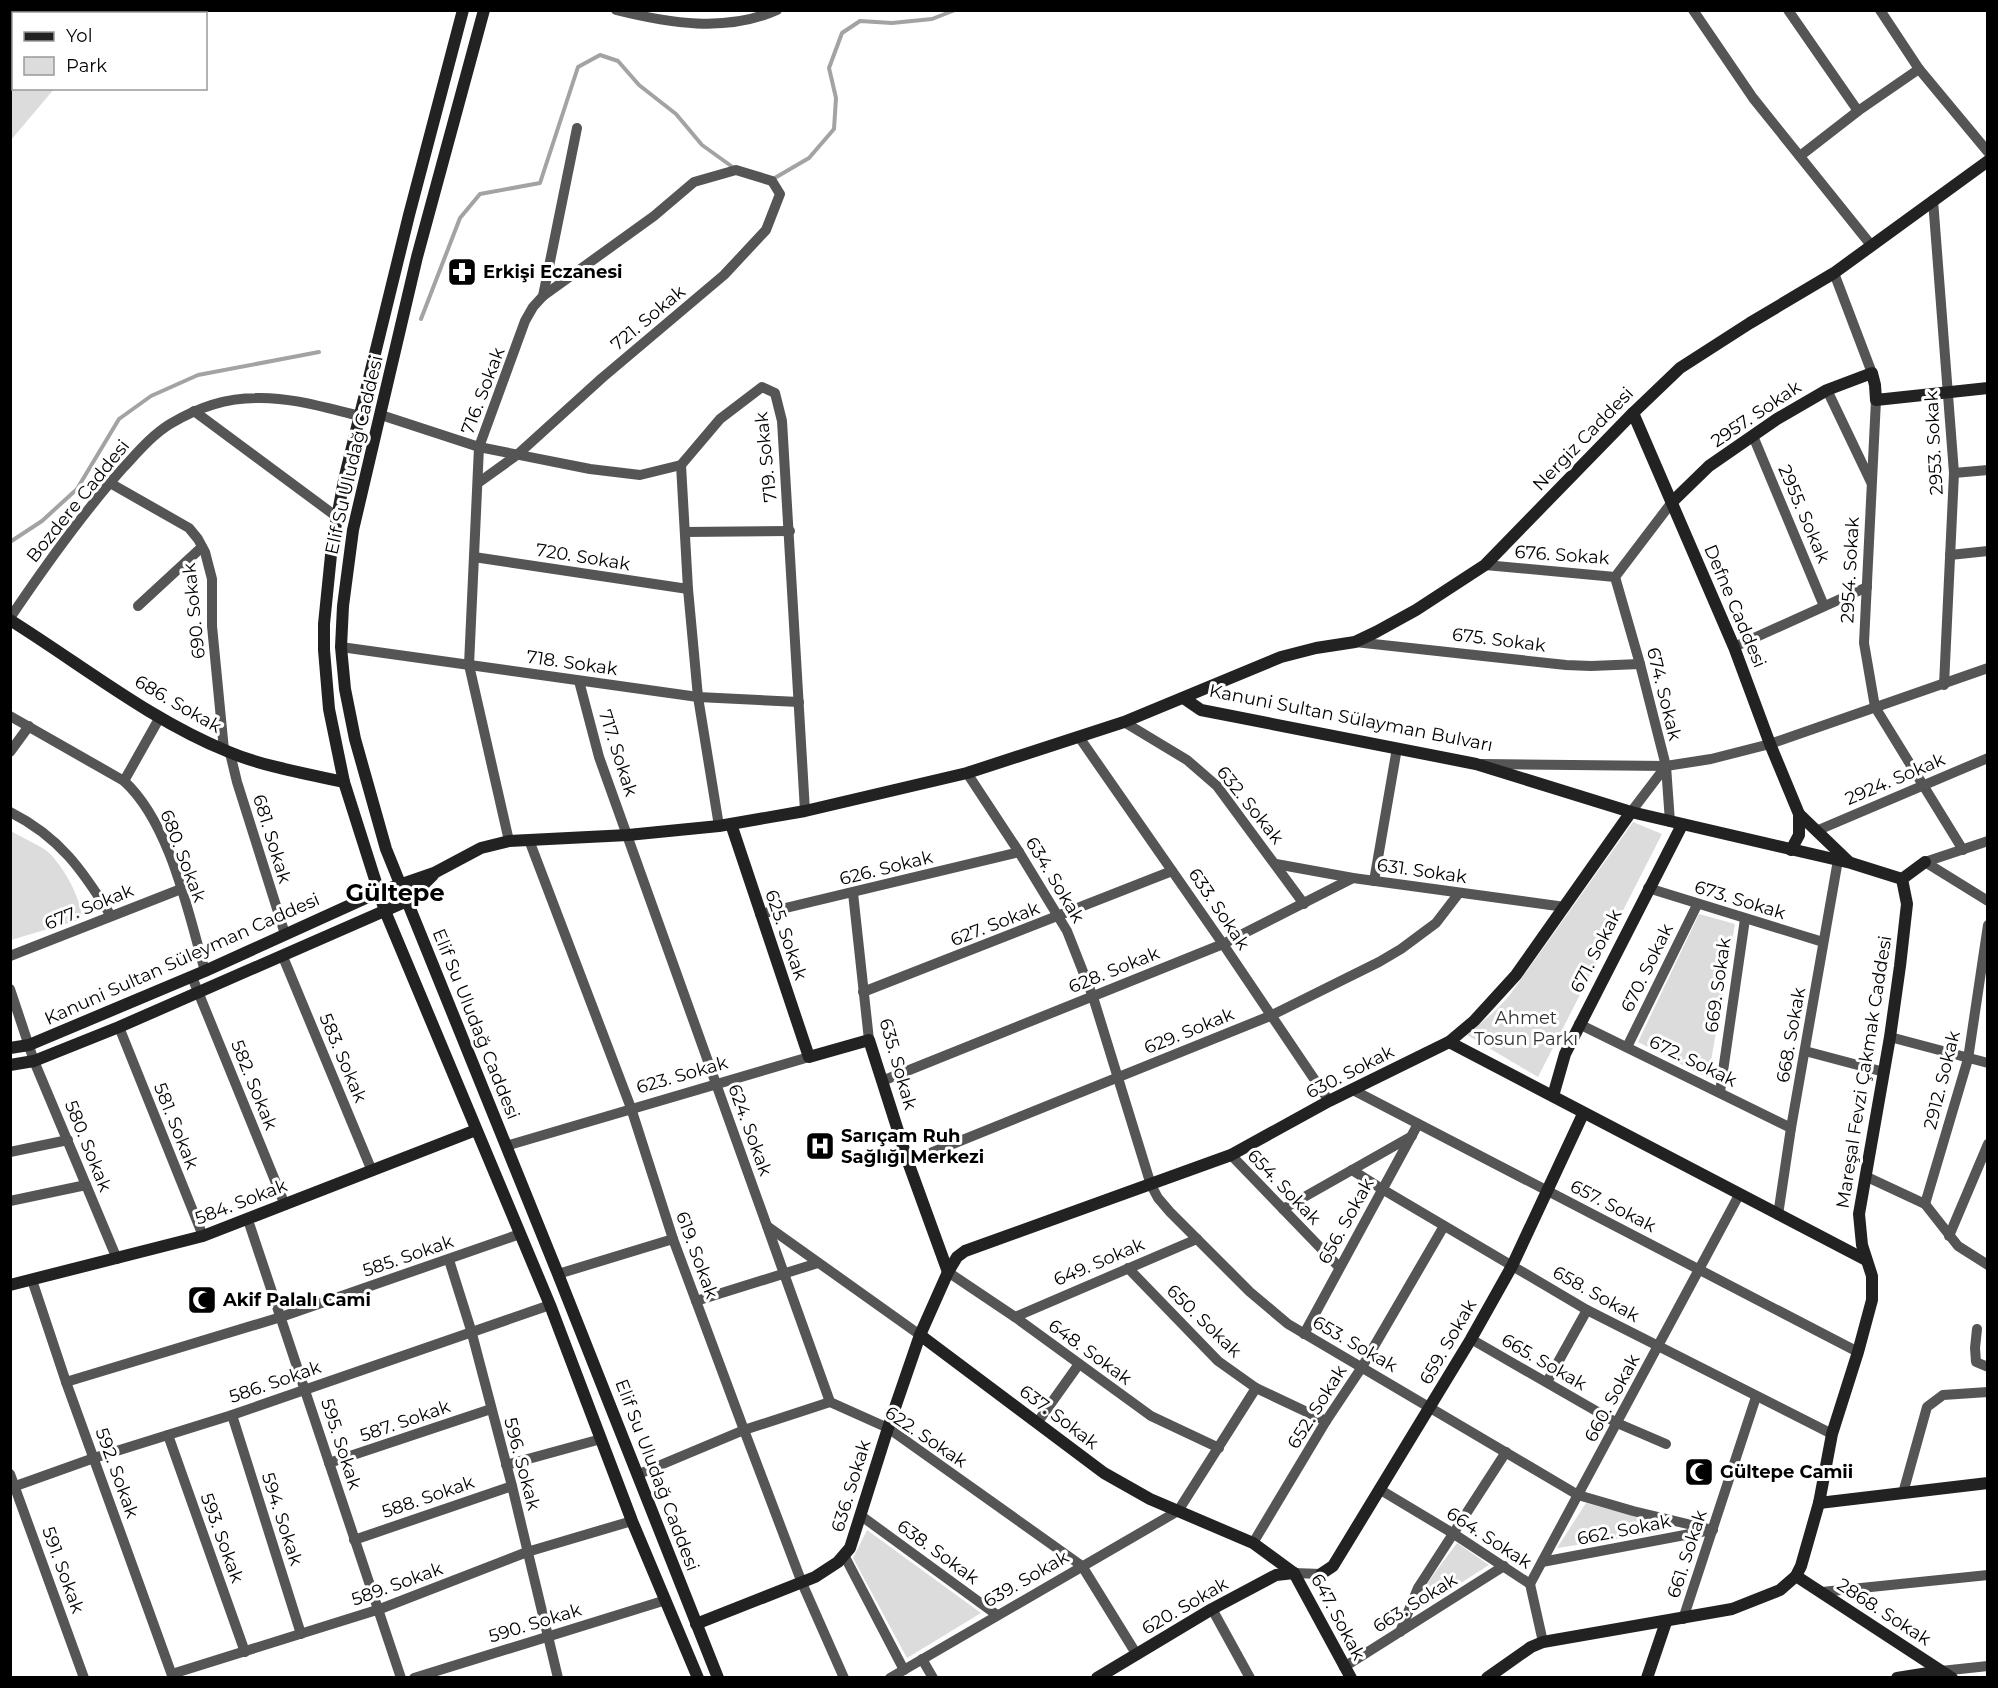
<svg xmlns="http://www.w3.org/2000/svg" width="1998" height="1688" font-family="Montserrat,sans-serif">
<rect width="100%" height="100%" fill="#fff"/>
<!-- green -->
<g fill="#dcdcdc">
<polygon points="81,11 159,10 159,11 154,14 92,14"/>
<polygon points="11,61 13,62 14,88 54,89 11,140"/>
<polygon points="1633,822 1662,834 1538,1077 1467,1035 1496,1010 1509,996"/>
<path d="M11 831C22 838 38 844 48 852 64 867 81 898 82 919L11 940Z"/>
<polygon points="1699,914 1735,924 1708,1078 1638,1042"/>
<polygon points="1586,1503 1668,1525 1663,1532 1557,1548"/>
<polygon points="867,1530 981,1613 907,1658 853,1558"/>
<path d="M1457 1543 1489 1565 1415 1612C1421 1587 1442 1564 1457 1543Z"/>
</g>
<g fill="none" stroke-linecap="round" stroke-linejoin="round">
<!-- stream -->
<g stroke="#a3a3a3" stroke-width="4">
<polyline points="773,179 809,158 834,129 836,98 829,68 842,33 860,21 892,23 932,19 955,10"/>
<polyline points="421,319 460,218 480,194 540,183 578,67 600,55 618,61 639,85 676,114 702,145 734,168"/>
<polyline points="10,542 42,521 77,489 119,419 151,396 198,375 319,352"/>
</g>
<!-- street -->
<g stroke="#555" stroke-width="10">
<path d="M616 10C668 23 726 33 777 10"/>
<polyline points="1693,10 1753,98 1871,245"/>
<polyline points="1788,10 1858,111"/>
<polyline points="1880,10 1919,69"/>
<polyline points="1800,156 1858,111 1919,69 1988,152"/>
<polyline points="1933,200 1954,473 1944,685"/>
<polyline points="1834,273 1872,373"/>
<polyline points="543,296 577,128"/>
<polyline points="1827,390 1871,482"/>
<polyline points="1876,400 1864,643 1875,707 1963,850"/>
<polyline points="194,411 337,517"/>
<polyline points="381,415 479,447 590,469 640,475 681,465 720,419 762,387 775,393 782,421 805,811"/>
<polyline points="1753,436 1824,606"/>
<polyline points="681,465 688,589 698,697 719,826"/>
<polyline points="1954,473 1988,470"/>
<polyline points="110,483 189,528 198,539 205,552 212,579 212,626 224,750"/>
<polyline points="478,483 517,455 602,378 724,275 766,230 780,194 772,181 736,170 694,182 654,216 543,296 533,307 525,321 479,447 469,665 509,841"/>
<polyline points="685,532 790,531"/>
<polyline points="1950,555 1988,551"/>
<polyline points="474,557 688,589"/>
<polyline points="1485,565 1615,577 1672,502"/>
<polyline points="1615,577 1640,664 1666,766 1670,822"/>
<polyline points="138,606 202,547"/>
<path d="M10 618C45 566 81 515 123 468 137 453 152 435 170 424 195 409 226 398 256 398 292 397 326 408 360 416"/>
<polyline points="1355,642 1566,665 1591,666 1640,664"/>
<polyline points="341,647 698,697 799,702"/>
<polyline points="1734,647 1867,587"/>
<polyline points="579,681 599,757 830,1402"/>
<path d="M10 716 124 781C170 823 188 912 205 971"/>
<polyline points="1124,722 1187,760 1217,786 1304,904"/>
<polyline points="1079,737 1223,944 1329,1101"/>
<polyline points="10,752 29,726"/>
<polyline points="230,753 237,782 285,934"/>
<polyline points="1482,764 1666,766 1711,759 1770,744 1988,668"/>
<polyline points="967,773 1019,852 1067,931 1093,997 1151,1185 1158,1198 1170,1212 1250,1292 1288,1324 1578,1495 1633,1511 1713,1530"/>
<polyline points="124,781 160,717"/>
<path d="M10 812C60 837 83 871 111 916"/>
<polyline points="1631,812 1666,766"/>
<polyline points="1816,831 1988,758"/>
<polyline points="529,840 631,1108 673,1239 744,1430 802,1583 844,1678"/>
<polyline points="1925,862 1988,901"/>
<polyline points="1925,862 1988,841"/>
<polyline points="1276,864 1353,878 1565,907"/>
<polyline points="1374,881 1397,748"/>
<polyline points="1648,888 1823,942"/>
<polyline points="853,893 869,1040"/>
<polyline points="760,914 1019,852"/>
<polyline points="10,956 181,889"/>
<polyline points="283,957 372,1171"/>
<polyline points="192,977 285,1205"/>
<polyline points="10,989 34,1061 117,1259"/>
<polyline points="863,992 1172,871"/>
<polyline points="1579,1024 1791,1128"/>
<polyline points="119,1027 203,1236"/>
<polyline points="1890,1037 1988,1063"/>
<polyline points="1627,1047 1697,905"/>
<polyline points="1805,1051 1884,1072"/>
<polyline points="882,1081 1223,944 1353,878"/>
<polyline points="1353,1090 1858,1352"/>
<polyline points="1720,1092 1745,919"/>
<polyline points="506,1146 809,1057"/>
<polyline points="10,1152 68,1140"/>
<polyline points="1231,1155 1339,1267"/>
<polyline points="908,1162 1270,1016 1379,962 1401,949 1436,923 1459,893"/>
<polyline points="1352,1170 1382,1189 1587,1310 1832,1434"/>
<polyline points="1865,1176 1925,1204 1958,1246 1988,1265"/>
<polyline points="10,1201 86,1185"/>
<polyline points="1925,1204 1968,1059 1988,925"/>
<polyline points="1283,1209 1412,1136"/>
<polyline points="1778,1215 1791,1128 1838,860"/>
<polyline points="248,1220 401,1678"/>
<polyline points="767,1226 920,1335"/>
<polyline points="1949,1236 1988,1144"/>
<polyline points="449,1260 471,1330 512,1486 558,1678"/>
<polyline points="1128,1268 1218,1361 1256,1388 1326,1421"/>
<polyline points="948,1272 1015,1317 1151,1416 1219,1448"/>
<polyline points="558,1274 673,1239"/>
<polyline points="32,1280 66,1382 173,1678"/>
<polyline points="696,1301 818,1263"/>
<polyline points="1015,1317 1197,1239"/>
<polyline points="1977,1329 1975,1348 1976,1362 1988,1367"/>
<polyline points="1304,1334 1418,1124"/>
<polyline points="1471,1339 1617,1423 1666,1444"/>
<polyline points="66,1382 281,1317 520,1234"/>
<polyline points="1547,1382 1587,1310"/>
<polyline points="232,1415 301,1634"/>
<polyline points="1037,1423 1079,1364"/>
<polyline points="168,1435 245,1652"/>
<polyline points="329,1463 491,1409"/>
<polyline points="506,1465 601,1439"/>
<polyline points="10,1474 84,1678"/>
<polyline points="639,1474 744,1430 830,1402 888,1428 1082,1566 1137,1655"/>
<polyline points="10,1488 94,1458 232,1415 550,1305"/>
<polyline points="1379,1489 1454,1534 1530,1584 1543,1642"/>
<polyline points="1903,1493 1927,1407 1943,1395 1988,1392"/>
<polyline points="860,1515 997,1615"/>
<polyline points="354,1540 512,1486"/>
<polyline points="1253,1543 1326,1421 1362,1367 1444,1226"/>
<polyline points="844,1555 904,1670"/>
<polyline points="1542,1562 1706,1531"/>
<polyline points="1294,1573 1321,1574"/>
<polyline points="1530,1584 1739,1195"/>
<polyline points="1822,1592 1988,1575"/>
<polyline points="1212,1609 1250,1678"/>
<polyline points="1683,1619 1756,1397"/>
<polyline points="1400,1632 1418,1588 1506,1452"/>
<polyline points="922,1659 933,1678"/>
<polyline points="1344,1667 1504,1566"/>
<polyline points="1941,1671 1988,1666"/>
<polyline points="172,1674 380,1609 527,1552 632,1521"/>
<polyline points="414,1678 666,1600"/>
<polyline points="890,1678 1178,1511 1256,1388"/>
</g>
<!-- secondary -->
<g stroke="#222" stroke-width="12">
<polyline points="463,10 409,215 344,480 332,545 324,624 324,650 329,709 344,782 385,911 550,1305 632,1521 698,1678"/>
<polyline points="484,10 417,257 353,530 343,606 341,647 345,689 355,739 386,849 558,1274 718,1678"/>
<polyline points="1633,413 1734,647 1770,744 1799,814"/>
<polyline points="1672,502 1709,466 1777,419 1827,390 1872,373 1875,385 1876,400 1988,388"/>
<path d="M10 620C82 665 150 720 229 752 262 766 308 774 344 782"/>
<polyline points="1185,699 1201,710 1476,764 1631,812 1851,863 1902,879 1907,904 1900,966 1890,1037 1859,1214 1862,1245 1872,1276 1872,1300 1858,1352 1832,1434 1819,1503 1801,1566 1796,1576 1780,1590 1732,1609 1543,1642 1531,1647 1487,1678"/>
<polyline points="731,824 809,1057 869,1040 908,1162 948,1272"/>
<polyline points="1791,850 1799,835 1799,814 1849,862"/>
<polyline points="1902,879 1925,862"/>
<polyline points="1449,1042 1866,1260"/>
<polyline points="10,1048 29,1045 205,971 379,892 434,873 481,848 509,841 628,835 719,826 805,811 967,773 1124,722 1281,657 1316,648 1355,642 1376,632 1416,610 1485,565 1633,413 1680,368 1750,323 1834,273 1988,161"/>
<polyline points="10,1065 34,1061 119,1027 407,901 433,875"/>
<polyline points="1553,1096 1565,1054 1682,825"/>
<polyline points="10,1285 203,1236 476,1130"/>
<polyline points="920,1335 1104,1473 1150,1499 1253,1543 1294,1573 1351,1678"/>
<polyline points="1819,1503 1988,1483"/>
<polyline points="1321,1574 1333,1566 1471,1339 1512,1266 1583,1114"/>
<polyline points="1796,1576 1952,1678"/>
<polyline points="696,1624 815,1577 838,1562 850,1548 888,1428 920,1335 948,1272 957,1257 965,1251 1231,1155 1329,1101 1449,1042 1474,1021 1516,975 1631,812"/>
<polyline points="1097,1678 1212,1609 1276,1575 1294,1573"/>
<polyline points="1647,1678 1666,1622"/>
<polyline points="1897,1678 1941,1671"/>
</g>
</g>
<!-- icons -->
<defs>
<g id="pharmacy-square" transform="scale(1.5)"><rect x="-9" y="-9" width="18" height="18" rx="4" fill="#000" stroke="#fff"/><path d="M-2-6h4v4h4v4h-4v4h-4v-4h-4v-4h4Z" fill="#fff"/></g>
<g id="hospital-square" transform="scale(1.5)"><rect x="-9" y="-9" width="18" height="18" rx="4" fill="#000" stroke="#fff"/><path d="M-5-5h3v3.5h4V-5h3V5h-3V1.5h-4V5h-3Z" fill="#fff"/></g>
<g id="mosque-square" transform="scale(1.5)"><rect x="-9" y="-9" width="18" height="18" rx="4" fill="#000" stroke="#fff"/><path d="M3.5-4.9A6 6 0 1 0 3.5 4.9A5 5 0 1 1 3.5-4.9Z" fill="#fff"/></g>
</defs>
<g fill-rule="evenodd">
<use href="#pharmacy-square" x="462" y="272"/>
<use href="#hospital-square" x="820" y="1146"/>
<use href="#mosque-square" x="202" y="1300"/>
<use href="#mosque-square" x="1699" y="1472"/>
</g>
<g text-anchor="middle" dominant-baseline="central" stroke-width="6" stroke-linejoin="round" paint-order="stroke">
<!-- poi labels -->
<g font-size="18" font-weight="bold" fill="#000" stroke="#fff" text-anchor="start">
<text x="483" y="272">Erkişi Eczanesi</text>
<text x="841" y="1136">Sarıçam Ruh<tspan x="841" dy="21">Sağlığı Merkezi</tspan></text>
<text x="223" y="1300">Akif Palalı Cami</text>
<text x="1720" y="1472">Gültepe Camii</text>
</g>
<!-- street labels -->
<g font-size="18" fill="#000" stroke="#fff">
<text transform="translate(648 318) rotate(-40)">721. Sokak</text>
<text transform="translate(483 391) rotate(-69)">716. Sokak</text>
<text transform="translate(1756 414) rotate(-34)">2957. Sokak</text>
<text transform="translate(1583 439) rotate(-46)">Nergiz Caddesi</text>
<text transform="translate(1934 443) rotate(-93)">2953. Sokak</text>
<text transform="translate(354 455) rotate(-77)">Elif Su Uludağ Caddesi</text>
<text transform="translate(766 457) rotate(-96)">719. Sokak</text>
<text transform="translate(78 501) rotate(-51)">Bozdere Caddesi</text>
<text transform="translate(1804 514) rotate(67)">2955. Sokak</text>
<text transform="translate(1562 555) rotate(4)">676. Sokak</text>
<text transform="translate(583 557) rotate(9)">720. Sokak</text>
<text transform="translate(1850 570) rotate(-87)">2954. Sokak</text>
<text transform="translate(1735 606) rotate(67)">Defne Caddesi</text>
<text transform="translate(194 611) rotate(-96)">690. Sokak</text>
<text transform="translate(1499 640) rotate(7)">675. Sokak</text>
<text transform="translate(572 663) rotate(8)">718. Sokak</text>
<text transform="translate(1664 694) rotate(76)">674. Sokak</text>
<text transform="translate(178 704) rotate(30)">686. Sokak</text>
<text transform="translate(1351 718) rotate(11)">Kanuni Sultan Sülayman Bulvarı</text>
<text transform="translate(618 753) rotate(72)">717. Sokak</text>
<text transform="translate(1895 779) rotate(-23)">2924. Sokak</text>
<text transform="translate(1250 805) rotate(51)">632. Sokak</text>
<text transform="translate(272 839) rotate(73)">681. Sokak</text>
<text transform="translate(183 856) rotate(69)">680. Sokak</text>
<text transform="translate(886 868) rotate(-14)">626. Sokak</text>
<text transform="translate(1422 871) rotate(8)">631. Sokak</text>
<text transform="translate(1055 880) rotate(59)">634. Sokak</text>
<text transform="translate(1740 900) rotate(17)">673. Sokak</text>
<text transform="translate(89 907) rotate(-22)">677. Sokak</text>
<text transform="translate(1219 909) rotate(56)">633. Sokak</text>
<text transform="translate(995 924) rotate(-21)">627. Sokak</text>
<text transform="translate(786 935) rotate(71)">625. Sokak</text>
<text transform="translate(1596 951) rotate(-63)">671. Sokak</text>
<text transform="translate(182 959) rotate(-24)">Kanuni Sultan Süleyman Caddesi</text>
<text transform="translate(1647 968) rotate(-64)">670. Sokak</text>
<text transform="translate(1114 970) rotate(-22)">628. Sokak</text>
<text transform="translate(1718 985) rotate(-82)">669. Sokak</text>
<text transform="translate(476 1024) rotate(68)">Elif Su Uludağ Caddesi</text>
<text transform="translate(1189 1031) rotate(-22)">629. Sokak</text>
<text transform="translate(1791 1035) rotate(-80)">668. Sokak</text>
<text transform="translate(343 1058) rotate(67)">583. Sokak</text>
<text transform="translate(1693 1061) rotate(26)">672. Sokak</text>
<text transform="translate(898 1064) rotate(74)">635. Sokak</text>
<text transform="translate(1350 1072) rotate(-27)">630. Sokak</text>
<text transform="translate(1864 1072) rotate(-81)">Mareşal Fevzi Çakmak Caddesi</text>
<text transform="translate(682 1075) rotate(-16)">623. Sokak</text>
<text transform="translate(1942 1080) rotate(-76)">2912. Sokak</text>
<text transform="translate(254 1085) rotate(68)">582. Sokak</text>
<text transform="translate(176 1126) rotate(68)">581. Sokak</text>
<text transform="translate(750 1130) rotate(70)">624. Sokak</text>
<text transform="translate(88 1146) rotate(68)">580. Sokak</text>
<text transform="translate(1284 1187) rotate(46)">654. Sokak</text>
<text transform="translate(241 1202) rotate(-21)">584. Sokak</text>
<text transform="translate(1613 1206) rotate(27)">657. Sokak</text>
<text transform="translate(1346 1221) rotate(-61)">656. Sokak</text>
<text transform="translate(697 1255) rotate(70)">619. Sokak</text>
<text transform="translate(408 1256) rotate(-19)">585. Sokak</text>
<text transform="translate(1099 1262) rotate(-23)">649. Sokak</text>
<text transform="translate(1596 1294) rotate(29)">658. Sokak</text>
<text transform="translate(1204 1321) rotate(44)">650. Sokak</text>
<text transform="translate(1448 1342) rotate(-60)">659. Sokak</text>
<text transform="translate(1355 1344) rotate(30)">653. Sokak</text>
<text transform="translate(1090 1352) rotate(36)">648. Sokak</text>
<text transform="translate(1544 1362) rotate(30)">665. Sokak</text>
<text transform="translate(275 1382) rotate(-19)">586. Sokak</text>
<text transform="translate(1612 1398) rotate(-62)">660. Sokak</text>
<text transform="translate(1317 1407) rotate(-58)">652. Sokak</text>
<text transform="translate(1059 1417) rotate(37)">637. Sokak</text>
<text transform="translate(405 1421) rotate(-19)">587. Sokak</text>
<text transform="translate(926 1437) rotate(34)">622. Sokak</text>
<text transform="translate(341 1444) rotate(72)">595. Sokak</text>
<text transform="translate(522 1464) rotate(75)">596. Sokak</text>
<text transform="translate(117 1473) rotate(70)">592. Sokak</text>
<text transform="translate(657 1475) rotate(69)">Elif Su Uludağ Caddesi</text>
<text transform="translate(851 1486) rotate(-73)">636. Sokak</text>
<text transform="translate(428 1497) rotate(-19)">588. Sokak</text>
<text transform="translate(282 1519) rotate(72)">594. Sokak</text>
<text transform="translate(1624 1530) rotate(-11)">662. Sokak</text>
<text transform="translate(222 1538) rotate(70)">593. Sokak</text>
<text transform="translate(1489 1538) rotate(33)">664. Sokak</text>
<text transform="translate(938 1552) rotate(36)">638. Sokak</text>
<text transform="translate(1687 1554) rotate(-72)">661. Sokak</text>
<text transform="translate(63 1570) rotate(70)">591. Sokak</text>
<text transform="translate(1026 1579) rotate(-30)">639. Sokak</text>
<text transform="translate(397 1584) rotate(-20)">589. Sokak</text>
<text transform="translate(1415 1603) rotate(-32)">663. Sokak</text>
<text transform="translate(1185 1606) rotate(-30)">620. Sokak</text>
<text transform="translate(1884 1612) rotate(33)">2868. Sokak</text>
<text transform="translate(1338 1617) rotate(62)">647. Sokak</text>
<text transform="translate(535 1623) rotate(-17)">590. Sokak</text>
</g>
<!-- park labels -->
<g font-size="18" fill="#333" stroke="#fff">
<text x="1526" y="1018">Ahmet<tspan x="1526" dy="21">Tosun Parkı</tspan></text>
</g>
<!-- district labels -->
<g font-size="24" font-weight="bold" fill="#000" stroke="#fff">
<text x="395" y="892">Gültepe</text>
</g>
</g>
<!-- border -->
<rect width="1998" height="1688" fill="none" stroke="#000000" stroke-width="24"/>
<!-- legend -->
<rect x="12" y="12" width="195" height="78" fill="#ffffff" stroke="#999999" stroke-width="1.5"/>
<rect x="24" y="32" width="30" height="9" fill="#222222" stroke="#999999" stroke-width="1.5"/>
<text x="66" y="42" font-size="18" fill="#000000">Yol</text>
<rect x="24" y="57" width="30" height="18" fill="#dcdcdc" stroke="#999999" stroke-width="1.5"/>
<text x="66" y="72" font-size="18" fill="#000000">Park</text>
</svg>
